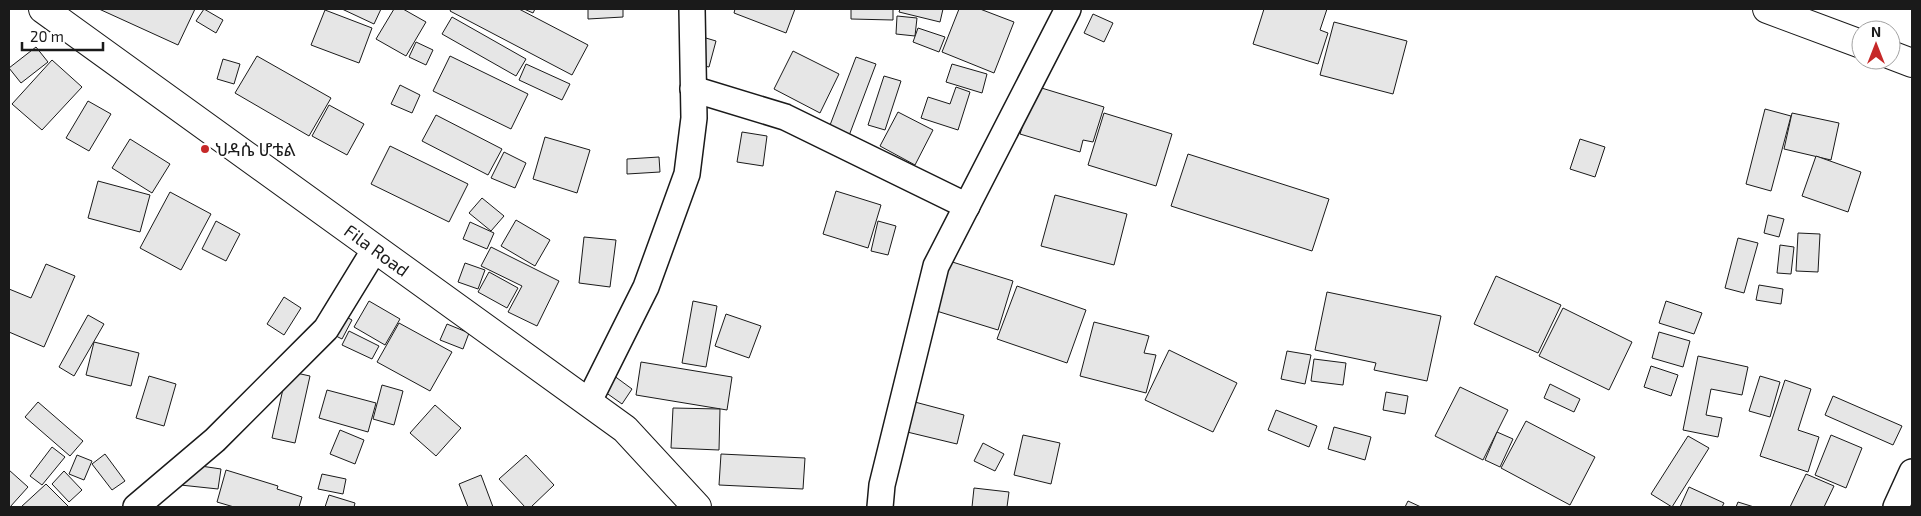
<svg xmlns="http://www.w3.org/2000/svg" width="1921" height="516" font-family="'Exo 2','Noto Sans Ethiopic',sans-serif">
<rect width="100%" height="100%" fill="#fff"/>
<!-- building -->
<g fill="#e6e6e6" stroke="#1a1a1a">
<polygon points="99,9 195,9 178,45"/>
<polygon points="204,9 223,20 216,33 196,21"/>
<polygon points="342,9 381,9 374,24"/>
<polygon points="394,9 403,9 426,22 406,56 376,39"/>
<polygon points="451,9 519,9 588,45 572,75 450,11"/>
<polygon points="524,9 535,9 533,13"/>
<polygon points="588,9 623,9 623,17 588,19"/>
<polygon points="735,9 795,9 786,33 734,13"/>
<polygon points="851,9 893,9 893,20 851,19"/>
<polygon points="900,9 943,9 940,22 899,12"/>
<polygon points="959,9 980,9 1014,22 994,73 942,52"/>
<polygon points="1264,9 1327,9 1320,30 1328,33 1318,64 1253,44"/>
<polygon points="325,10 372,28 359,63 311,45"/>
<polygon points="1093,14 1113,23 1104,42 1084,33"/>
<polygon points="897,16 917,18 915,36 896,34"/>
<polygon points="452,17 526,59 516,76 442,34"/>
<polygon points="1334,22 1407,41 1393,94 1320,75"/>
<polygon points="918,28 945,37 939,52 913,42"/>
<polygon points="689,33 716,41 709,67 682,61"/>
<polygon points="416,42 433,50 426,65 409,57"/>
<polygon points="36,47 48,62 21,83 9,68"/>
<polygon points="793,51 839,74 820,113 774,89"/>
<polygon points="257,56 331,98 309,136 235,93"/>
<polygon points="450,56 528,94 511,129 433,91"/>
<polygon points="856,57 876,64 847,141 827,133"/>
<polygon points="223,59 240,64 234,84 217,79"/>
<polygon points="52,60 82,87 42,130 12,104"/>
<polygon points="526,64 570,84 562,100 519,80"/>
<polygon points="952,64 987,74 982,93 946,82"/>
<polygon points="884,76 901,81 885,130 868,125"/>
<polygon points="400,85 420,95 412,113 391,104"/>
<polygon points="1035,86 1104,107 1093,142 1083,140 1080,152 1020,134"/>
<polygon points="956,87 970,92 958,130 921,118 928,97 950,104"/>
<polygon points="88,101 111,114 89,151 66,138"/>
<polygon points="329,105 364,124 347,155 312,136"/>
<polygon points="1765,109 1791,116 1771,191 1746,184"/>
<polygon points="898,112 933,130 915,165 880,146"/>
<polygon points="1104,113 1172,134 1156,186 1088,165"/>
<polygon points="1792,113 1839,123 1831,160 1784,149"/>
<polygon points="436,115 502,149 488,175 422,141"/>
<polygon points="742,132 767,136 763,166 737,162"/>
<polygon points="545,137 590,150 577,193 533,179"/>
<polygon points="130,139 170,164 152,193 112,168"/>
<polygon points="1580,139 1605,147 1595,177 1570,169"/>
<polygon points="390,146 468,184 449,222 371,184"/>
<polygon points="504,152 526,163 515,188 491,178"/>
<polygon points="1188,154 1329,199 1312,251 1171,206"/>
<polygon points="1816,156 1861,172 1848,212 1802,196"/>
<polygon points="659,157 660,172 627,174 627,159"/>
<polygon points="98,181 150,195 140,232 88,218"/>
<polygon points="836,191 881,205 868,248 823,234"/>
<polygon points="170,192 211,214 181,270 140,248"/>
<polygon points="1055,195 1127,214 1114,265 1041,246"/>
<polygon points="482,198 504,216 491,231 469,213"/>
<polygon points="1768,215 1784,219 1779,237 1764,233"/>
<polygon points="516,220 550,240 535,266 501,246"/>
<polygon points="216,221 240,234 226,261 202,249"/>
<polygon points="878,221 896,226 888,255 871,251"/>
<polygon points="470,222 494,233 487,249 463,239"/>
<polygon points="1798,233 1820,234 1818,272 1796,271"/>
<polygon points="584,237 616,240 610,287 579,283"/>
<polygon points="1738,238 1758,243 1744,293 1725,288"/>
<polygon points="1780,245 1794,247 1791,274 1777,273"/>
<polygon points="491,247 559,281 537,326 508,312 522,286 481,266"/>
<polygon points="946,260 1013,281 998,330 930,309"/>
<polygon points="465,263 485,270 478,289 458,282"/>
<polygon points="46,264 75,276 44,347 9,332 9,289 31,298"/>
<polygon points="489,272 518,288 507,308 478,292"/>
<polygon points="1496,276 1561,305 1538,353 1474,324"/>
<polygon points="1759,285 1783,289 1781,304 1756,300"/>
<polygon points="1017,286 1086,310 1067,363 997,339"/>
<polygon points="1327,292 1441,316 1427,381 1374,370 1376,363 1315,350"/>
<polygon points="284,297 301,308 284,335 267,324"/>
<polygon points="369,301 400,319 385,345 354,327"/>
<polygon points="693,301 717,306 706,367 682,363"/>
<polygon points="1666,301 1702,313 1694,334 1659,323"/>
<polygon points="1563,308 1632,342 1609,390 1539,356"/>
<polygon points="337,312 352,320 342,339 326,331"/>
<polygon points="726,314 761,326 749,358 715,346"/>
<polygon points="88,315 104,324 74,376 59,367"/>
<polygon points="1094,322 1149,336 1144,353 1156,355 1146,393 1080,376"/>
<polygon points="399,323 452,352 430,391 377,362"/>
<polygon points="447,324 469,333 463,349 440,340"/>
<polygon points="349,331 379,346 372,359 342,345"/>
<polygon points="1659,332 1690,341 1683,367 1652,358"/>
<polygon points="94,342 139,353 131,386 86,375"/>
<polygon points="1169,350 1237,383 1213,432 1145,400"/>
<polygon points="1287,351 1311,355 1305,384 1281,379"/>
<polygon points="1698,356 1748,367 1742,395 1711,389 1706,415 1722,418 1718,437 1683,430"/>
<polygon points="1314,359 1346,363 1343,385 1311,381"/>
<polygon points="641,362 732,377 727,410 636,395"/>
<polygon points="1651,366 1678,375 1671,396 1644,387"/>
<polygon points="602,367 632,389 622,404 591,382"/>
<polygon points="287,371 310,376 295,443 272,438"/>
<polygon points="149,376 176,384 164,426 136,418"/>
<polygon points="1760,376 1780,382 1770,417 1749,411"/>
<polygon points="1785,380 1811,389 1798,430 1819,437 1808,472 1760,456"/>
<polygon points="1550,384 1580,399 1574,412 1544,398"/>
<polygon points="382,385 403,391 394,425 373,419"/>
<polygon points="1460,387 1508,410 1483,460 1435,436"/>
<polygon points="327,390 376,403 368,432 319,418"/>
<polygon points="1386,392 1408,396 1405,414 1383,410"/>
<polygon points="1833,396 1902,426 1893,445 1825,415"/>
<polygon points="911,401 964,415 957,444 903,431"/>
<polygon points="38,402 83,441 70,456 25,417"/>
<polygon points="435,405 461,428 436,456 410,433"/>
<polygon points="673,408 720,409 719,450 671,448"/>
<polygon points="1276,410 1317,426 1309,447 1268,430"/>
<polygon points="1526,421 1595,457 1570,505 1501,468"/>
<polygon points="1334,427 1371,437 1365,460 1328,449"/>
<polygon points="340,430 364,440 355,464 330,454"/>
<polygon points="1497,432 1513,439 1500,467 1485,460"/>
<polygon points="1023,435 1060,443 1051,484 1014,475"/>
<polygon points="1831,435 1862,448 1846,488 1815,475"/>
<polygon points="1688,436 1709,448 1672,507 1651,494"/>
<polygon points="983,443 1004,454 995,471 974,461"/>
<polygon points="52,447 65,457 42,485 30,476"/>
<polygon points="105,454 125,481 112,490 92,464"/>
<polygon points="721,454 805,458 803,489 719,485"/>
<polygon points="77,455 92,461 84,480 69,474"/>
<polygon points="526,455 554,485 531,507 525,507 499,479"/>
<polygon points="174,462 221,469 218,489 171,484"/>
<polygon points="9,470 28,487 10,507 9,507"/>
<polygon points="226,470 278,486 277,489 302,497 299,507 234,507 217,502"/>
<polygon points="64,471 82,490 69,502 52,484"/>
<polygon points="322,474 346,479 343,494 318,489"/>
<polygon points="1806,474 1834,486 1824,507 1790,507"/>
<polygon points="481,475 493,507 468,507 459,484"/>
<polygon points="46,484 69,507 21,507"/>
<polygon points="1689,487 1724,503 1722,507 1680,507"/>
<polygon points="974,488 1009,492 1007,507 972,507"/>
<polygon points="329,495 355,503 354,507 325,507"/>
<polygon points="1408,501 1421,507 1405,507"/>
<polygon points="1738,502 1754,507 1736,507"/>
</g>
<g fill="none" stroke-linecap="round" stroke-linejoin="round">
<!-- street casing -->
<g stroke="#1a1a1a" stroke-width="28">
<g id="street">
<polyline points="693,89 785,117 967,206"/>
<polyline points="588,403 646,287 687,174 694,118 692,9"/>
<polyline points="136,507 215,440 326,329 375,249"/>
<polyline points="880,507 882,485 936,266 1068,9"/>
<polyline points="1896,507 1912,472"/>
</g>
</g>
<!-- secondary casing -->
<g stroke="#1a1a1a" stroke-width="30">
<polyline id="secondary" points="43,9 625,429 697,507"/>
</g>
<!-- highway casing -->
<g stroke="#1a1a1a" stroke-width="30">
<g id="highway">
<polyline points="1767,9 1861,44"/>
<polyline points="1891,55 1912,63"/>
</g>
</g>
<!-- street -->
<use href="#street" stroke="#fff" stroke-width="25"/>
<!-- secondary -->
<use href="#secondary" stroke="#fff" stroke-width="28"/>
<!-- highway -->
<use href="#highway" stroke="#fff" stroke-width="28"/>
</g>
<!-- markers -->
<circle fill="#c62828" stroke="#fff" stroke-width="2" cx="205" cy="149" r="5"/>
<g text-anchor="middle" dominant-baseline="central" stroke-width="4" stroke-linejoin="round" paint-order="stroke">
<!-- poi labels -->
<g font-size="18" fill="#1a1a1a" stroke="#fff" text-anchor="start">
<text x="215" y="149">ህዳሴ ሆቴል</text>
</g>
<!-- street labels -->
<g font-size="18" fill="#1a1a1a" stroke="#fff">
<text transform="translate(377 250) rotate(36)">Fila Road</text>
</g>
</g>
<!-- border -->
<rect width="1921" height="516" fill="none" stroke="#1a1a1a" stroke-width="20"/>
<!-- north arrow -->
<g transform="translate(1876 45)"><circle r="24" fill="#ffffff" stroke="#a3a3a3"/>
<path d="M0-4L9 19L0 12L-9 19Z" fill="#c62828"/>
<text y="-8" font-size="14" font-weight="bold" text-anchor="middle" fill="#1a1a1a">N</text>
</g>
<!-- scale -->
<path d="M22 42v8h81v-8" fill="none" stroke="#1a1a1a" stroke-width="2.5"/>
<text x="30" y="42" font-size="15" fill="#1a1a1a" stroke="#ffffff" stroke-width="4" paint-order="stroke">20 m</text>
</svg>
